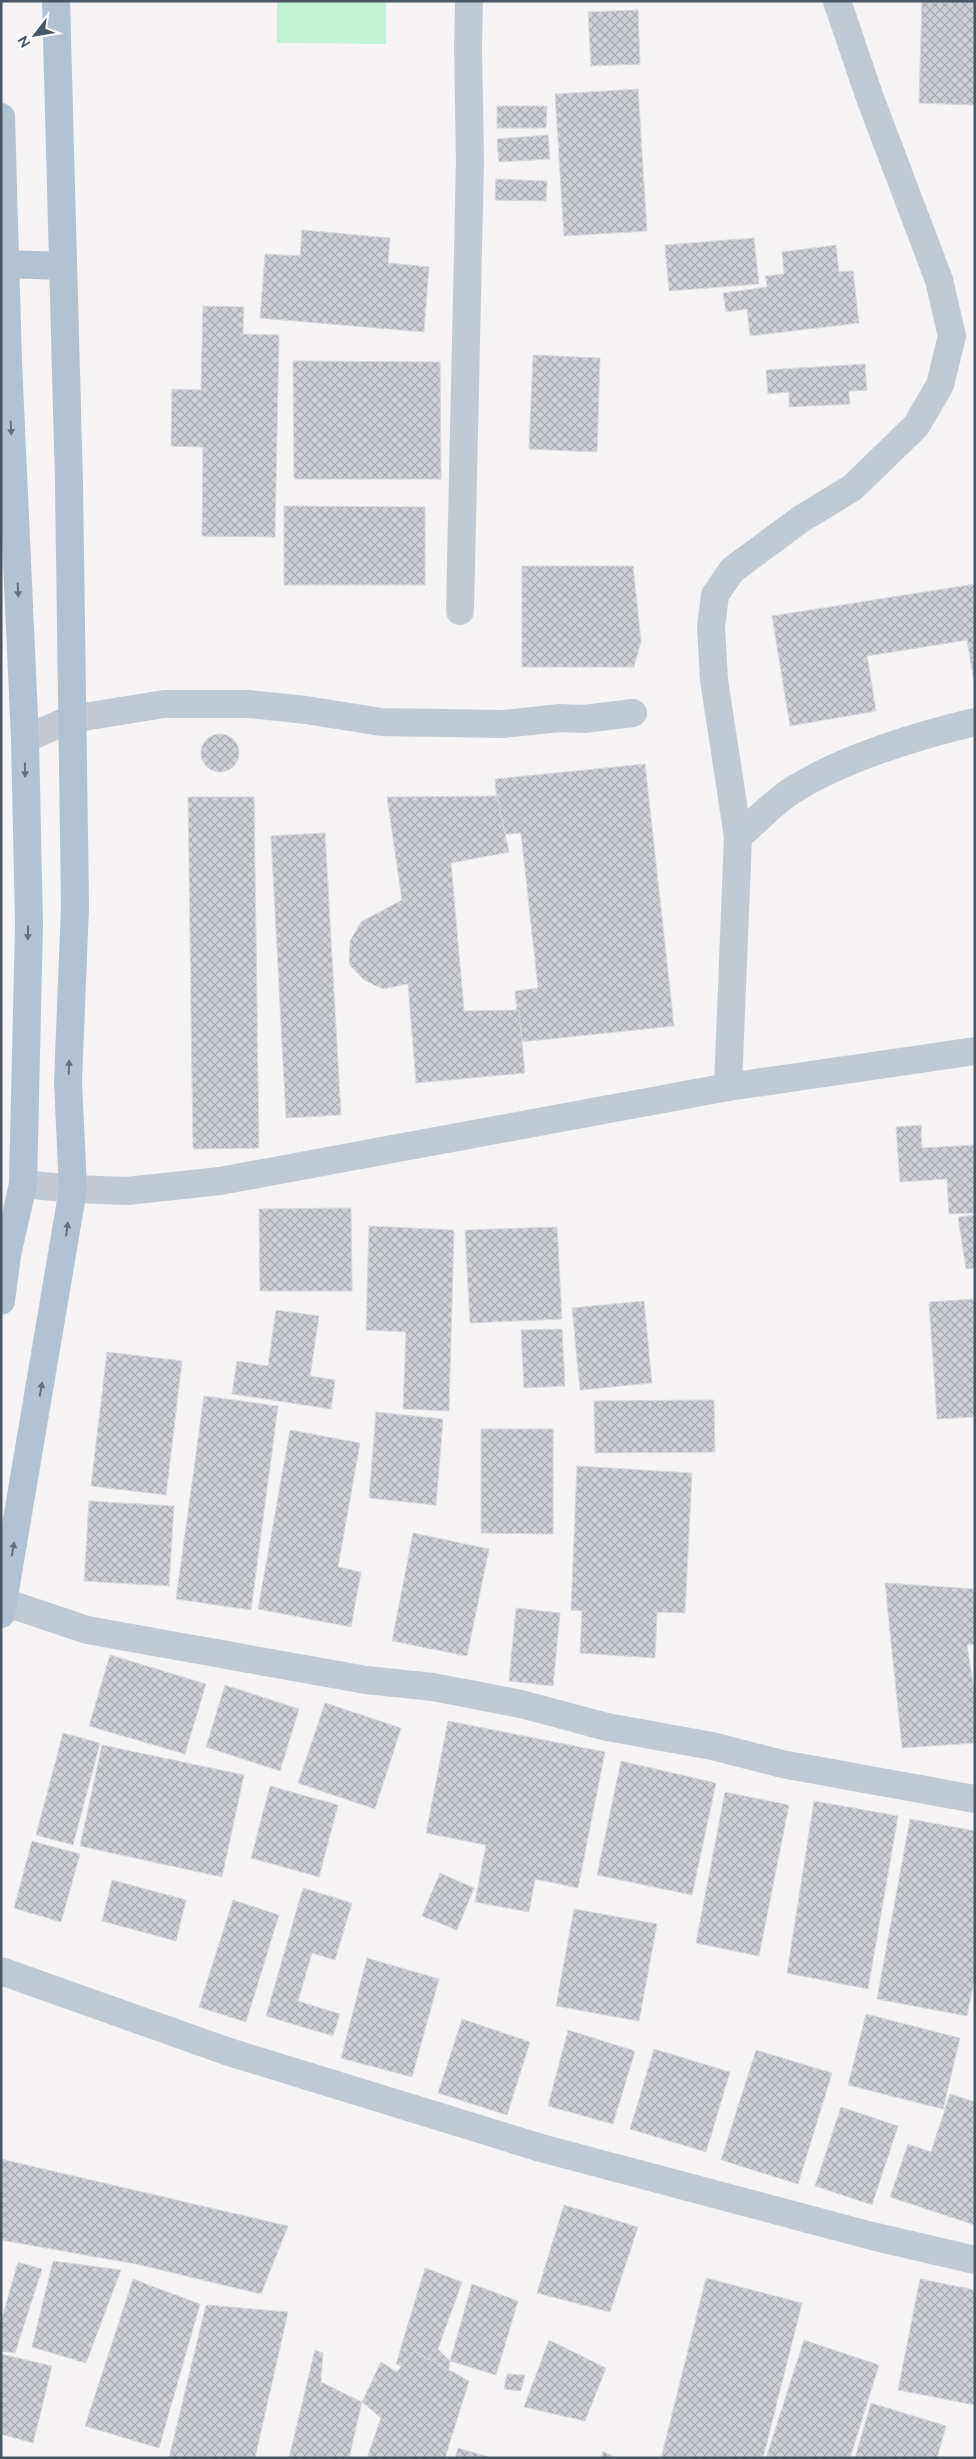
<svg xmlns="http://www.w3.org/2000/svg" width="976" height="2459" font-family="Raleway,sans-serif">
<defs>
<pattern id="building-cross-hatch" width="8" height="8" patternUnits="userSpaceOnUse" patternTransform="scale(1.25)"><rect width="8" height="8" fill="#cdcfd5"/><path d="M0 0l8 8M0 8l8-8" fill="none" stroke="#a8abb0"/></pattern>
</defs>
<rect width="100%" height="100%" fill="#f5f3f3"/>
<!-- green -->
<polygon fill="#c3f1d5" points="277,1 386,1 386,44 277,43"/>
<!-- building -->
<g fill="url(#building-cross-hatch)" stroke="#d7d9de">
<polygon points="922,1 975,1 975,105 919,103"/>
<polygon points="638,10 640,64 591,66 588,12"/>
<polygon points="638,89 647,231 564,236 555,94"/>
<polygon points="497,106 547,106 546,128 497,128"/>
<polygon points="548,135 550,159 499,162 497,139"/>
<polygon points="496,179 547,181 546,201 495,200"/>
<polygon points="302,230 390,238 388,263 429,267 424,332 260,318 265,254 300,256"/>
<polygon points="754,238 759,284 669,291 665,245"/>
<polygon points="836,245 839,272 853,271 859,323 750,336 747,309 726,312 723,293 767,287 765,276 784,274 782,252"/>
<polygon points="203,306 244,307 243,334 279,335 275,537 202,536 203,447 171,446 172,389 201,390"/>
<polygon points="533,355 600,358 597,452 529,449"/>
<polygon points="293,361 440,362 441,479 294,479"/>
<polygon points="865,364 867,390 849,391 850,404 789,407 789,392 768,394 766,370"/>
<polygon points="284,506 425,507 425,585 284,585"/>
<polygon points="522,566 633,566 641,641 634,667 522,667"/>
<polygon points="975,584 975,688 967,640 867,656 876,711 790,726 772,616"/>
<circle cx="220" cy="753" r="19"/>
<polygon points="645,764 674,1026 520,1042 515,991 538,988 521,833 500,835 495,779"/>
<polygon points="497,796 509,852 451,863 464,1011 519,1010 525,1073 416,1083 408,984 383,989 364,980 349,964 350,941 361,922 402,900 387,797"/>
<polygon points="188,797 254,797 259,1148 193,1149"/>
<polygon points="325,833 341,1115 286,1118 271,836"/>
<polygon points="921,1125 922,1148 975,1145 975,1213 949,1214 947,1179 900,1182 896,1127"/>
<polygon points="351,1208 352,1291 260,1291 259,1209"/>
<polygon points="975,1215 975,1268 966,1269 958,1217"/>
<polygon points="369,1226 454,1230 449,1411 403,1409 406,1332 366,1330"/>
<polygon points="557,1227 562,1319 470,1323 465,1230"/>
<polygon points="975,1299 975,1417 937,1419 929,1302"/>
<polygon points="644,1301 652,1383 580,1390 572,1308"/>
<polygon points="276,1310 319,1316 310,1376 335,1380 331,1409 232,1394 237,1361 268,1366"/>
<polygon points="562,1329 565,1386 524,1388 521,1330"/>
<polygon points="107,1352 182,1361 166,1495 91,1486"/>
<polygon points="204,1396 278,1406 251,1610 176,1599"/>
<polygon points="714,1400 715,1452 595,1453 594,1401"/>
<polygon points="376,1412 443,1419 436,1505 369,1498"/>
<polygon points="481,1429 553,1429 553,1534 481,1533"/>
<polygon points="290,1430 360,1443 338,1567 361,1572 351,1627 258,1609"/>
<polygon points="577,1466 692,1473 685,1613 657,1612 655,1658 580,1653 582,1611 571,1610"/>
<polygon points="89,1501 174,1506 169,1586 84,1581"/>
<polygon points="413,1533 489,1549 467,1656 392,1641"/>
<polygon points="885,1583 975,1589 975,1644 967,1645 975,1697 975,1743 902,1748"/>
<polygon points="516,1608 560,1613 553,1686 509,1681"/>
<polygon points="110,1655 206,1684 185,1754 89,1726"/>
<polygon points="225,1685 299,1709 280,1771 206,1747"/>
<polygon points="325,1703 401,1728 375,1809 298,1783"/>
<polygon points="448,1721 605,1752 578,1888 535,1879 529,1912 475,1902 486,1845 426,1833"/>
<polygon points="63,1733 100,1743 73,1845 36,1835"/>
<polygon points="102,1745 244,1775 222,1877 80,1846"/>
<polygon points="621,1761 716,1783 692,1895 597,1875"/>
<polygon points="270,1786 338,1805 319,1877 251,1858"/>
<polygon points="725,1792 789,1805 759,1956 696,1943"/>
<polygon points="814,1801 898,1816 868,1989 787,1973"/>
<polygon points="910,1819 975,1831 975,1976 967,2016 877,1999"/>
<polygon points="32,1841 80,1854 61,1922 14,1908"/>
<polygon points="440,1873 474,1888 457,1930 422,1916"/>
<polygon points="112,1880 186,1900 176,1941 102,1921"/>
<polygon points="303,1888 352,1903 335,1960 312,1953 298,2001 340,2014 333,2036 266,2016"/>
<polygon points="233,1900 279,1915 246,2022 199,2007"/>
<polygon points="574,1909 657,1924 639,2021 556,2006"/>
<polygon points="367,1958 439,1979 412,2077 341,2058"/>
<polygon points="866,2014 960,2038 943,2109 848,2085"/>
<polygon points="462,2019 530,2042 507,2115 438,2093"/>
<polygon points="568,2030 635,2051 613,2124 548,2106"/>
<polygon points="654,2049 730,2072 706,2152 630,2129"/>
<polygon points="756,2050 832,2073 798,2184 721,2160"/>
<polygon points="950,2094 975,2102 975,2225 890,2197 908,2144 931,2152"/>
<polygon points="841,2107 898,2126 872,2205 815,2186"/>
<polygon points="1,2159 288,2226 261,2294 136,2264 1,2240"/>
<polygon points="564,2205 638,2227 610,2312 537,2293"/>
<polygon points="53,2261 121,2270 86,2363 32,2347"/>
<polygon points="18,2262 42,2269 15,2353 1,2351 1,2322"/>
<polygon points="425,2268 462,2282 438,2349 450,2361 447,2382 396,2364"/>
<polygon points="706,2278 802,2303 763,2458 661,2458"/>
<polygon points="133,2279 200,2304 159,2448 85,2426"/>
<polygon points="920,2279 975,2290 975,2405 898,2390"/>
<polygon points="472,2284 518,2301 496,2375 450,2361"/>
<polygon points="206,2305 288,2312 255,2458 169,2458"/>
<polygon points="549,2340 606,2368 585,2421 524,2407"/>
<polygon points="804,2340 879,2365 850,2458 766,2458"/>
<polygon points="315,2350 323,2353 321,2382 362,2402 349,2458 289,2458"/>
<polygon points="414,2351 469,2381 445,2458 367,2458 381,2418 362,2402 381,2362 397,2372"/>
<polygon points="1,2354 52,2366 33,2443 1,2434"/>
<polygon points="507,2374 525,2375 521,2391 504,2389"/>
<polygon points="871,2403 946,2426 937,2458 855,2458"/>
<polygon points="458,2448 492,2458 455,2458"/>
<polygon points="603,2451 615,2458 602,2458"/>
</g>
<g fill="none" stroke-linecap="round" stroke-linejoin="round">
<!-- minor -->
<g stroke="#c1cad2" stroke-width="28">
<polyline points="460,611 470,161 468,48 469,1"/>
<polyline points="25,739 71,719 164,704 249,704 306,710 381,722 503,724 560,718 584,719 633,713"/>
<path d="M738 837C756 822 773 802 793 790 841 759 919 735 975 722"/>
<polyline points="728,1087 738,837 714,680 711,627 715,595 732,570 801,519 852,488 916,426 940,385 952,336 939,280 870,98 837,1"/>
<polyline points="23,1184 73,1189 127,1191 220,1181 728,1087 975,1051"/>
<polyline points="1,1601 87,1630 366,1680 433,1687 521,1704 607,1727 712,1746 782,1764 975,1799"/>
<polyline points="1,1971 229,2052 541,2148 872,2236 975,2260"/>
</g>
<!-- major -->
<g stroke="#b3c2d1" stroke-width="28">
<polyline points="1,117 8,362 25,739 29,924 23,1184 7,1255 1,1301"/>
<polyline points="5,264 63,266"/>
<polyline points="1,1614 73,1189 68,1082 75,906 69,484 56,1"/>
</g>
</g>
<!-- one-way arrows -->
<defs><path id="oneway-solid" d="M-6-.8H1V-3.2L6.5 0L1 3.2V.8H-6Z" transform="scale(1.25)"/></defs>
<g fill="#64717d">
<use href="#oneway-solid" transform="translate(11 428) rotate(87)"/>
<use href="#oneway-solid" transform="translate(18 590) rotate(87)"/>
<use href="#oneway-solid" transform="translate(25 770) rotate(89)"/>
<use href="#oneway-solid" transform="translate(28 933) rotate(91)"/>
<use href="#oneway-solid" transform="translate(69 1067) rotate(-88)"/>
<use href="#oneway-solid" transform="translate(67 1229) rotate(-82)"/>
<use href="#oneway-solid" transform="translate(41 1389) rotate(-80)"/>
<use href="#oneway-solid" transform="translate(13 1549) rotate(-80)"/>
</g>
<!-- border -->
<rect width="976" height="2459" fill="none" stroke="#4a5661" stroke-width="5"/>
<!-- north arrow -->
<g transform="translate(35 35) rotate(239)" stroke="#ffffff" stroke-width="4" paint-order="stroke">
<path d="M0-4L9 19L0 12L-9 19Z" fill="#4a5661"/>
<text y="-8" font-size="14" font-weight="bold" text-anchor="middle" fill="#4a5661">N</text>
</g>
</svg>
